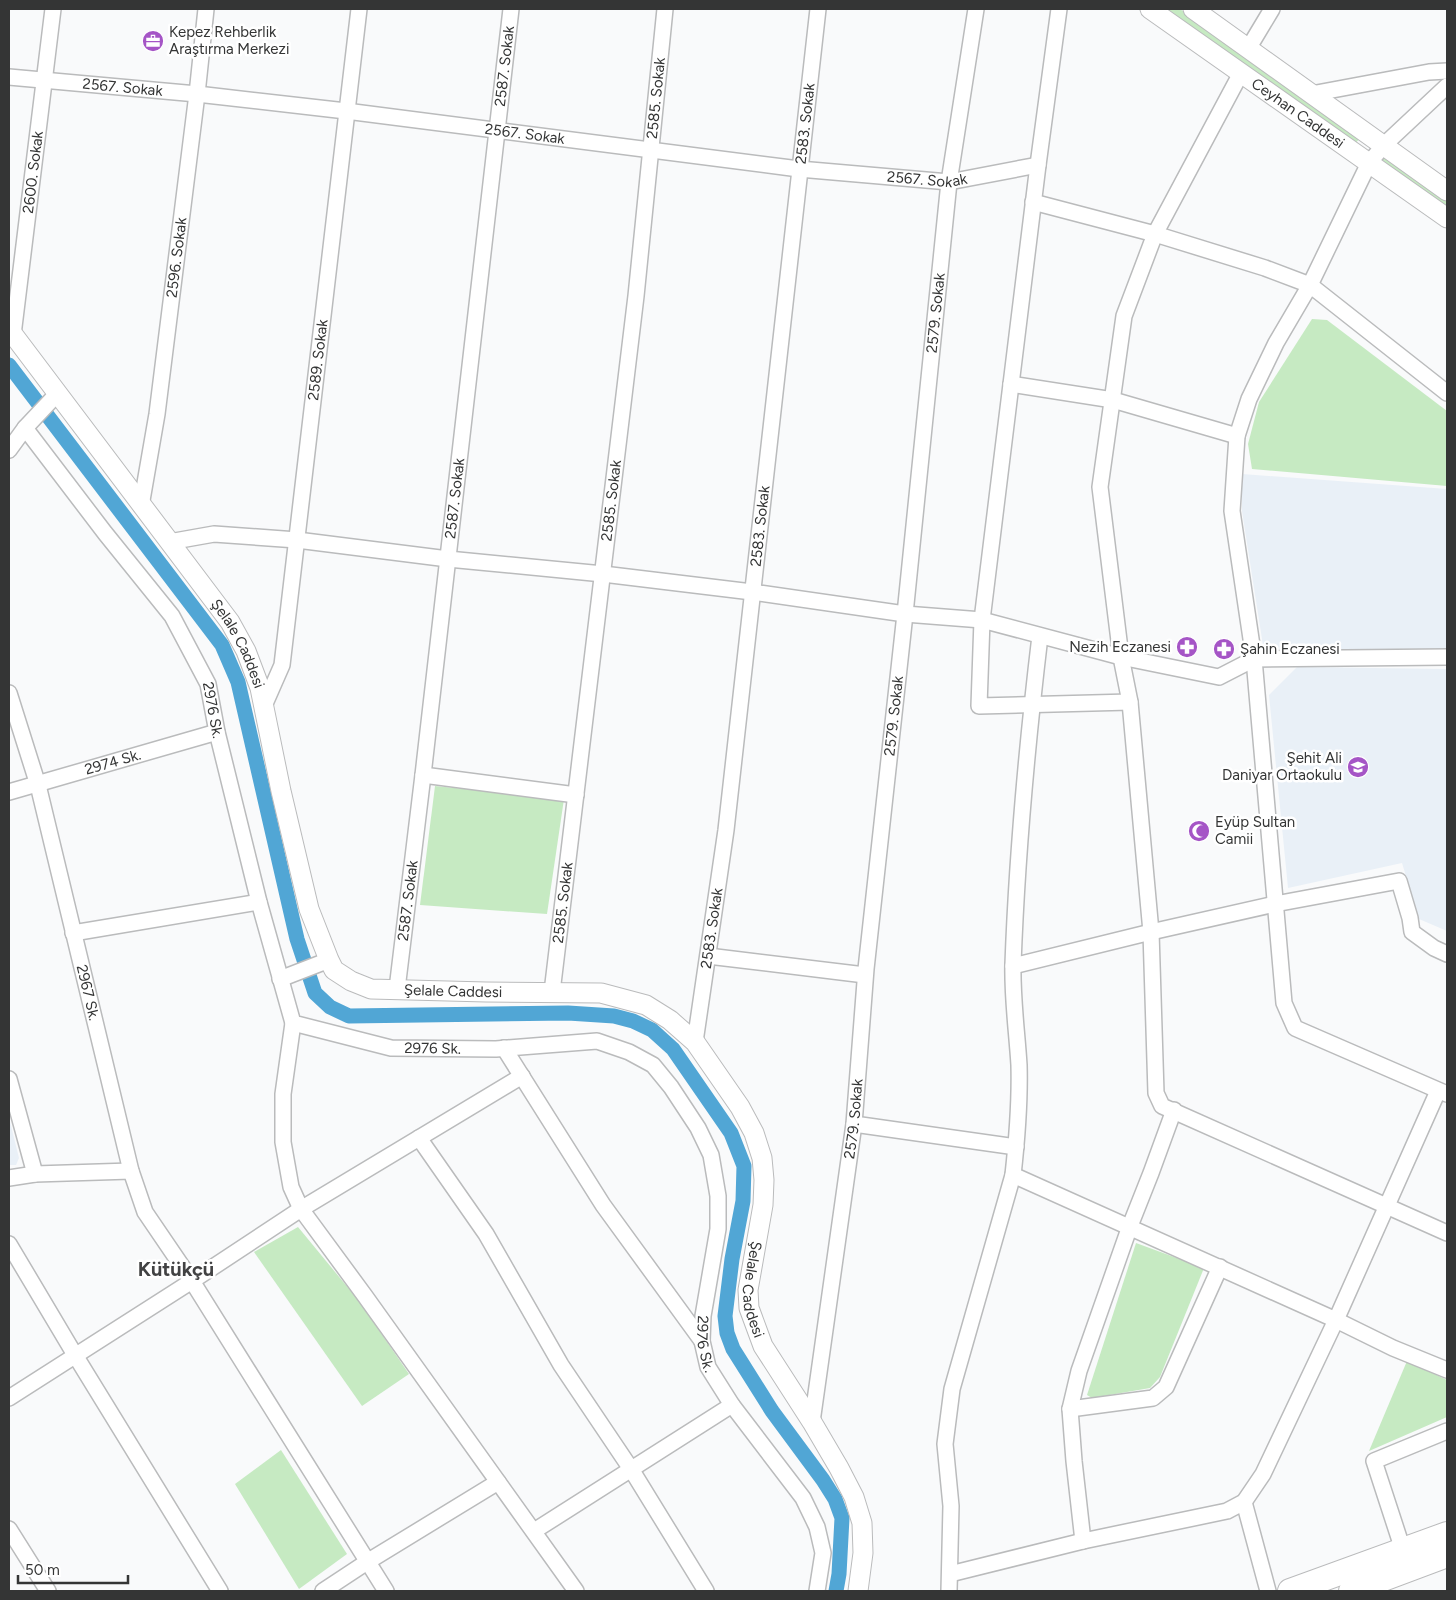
<svg xmlns="http://www.w3.org/2000/svg" width="1456" height="1600" font-family="Figtree,sans-serif">
<rect width="100%" height="100%" fill="#f9fafb"/>
<!-- built -->
<g fill="#e9f0f7">
<polygon points="1242,474 1447,489 1447,650 1264,652 1242,511"/>
<polygon points="1297,667 1447,669 1447,931 1419,919 1402,863 1288,888 1269,695"/>
<polygon points="9,1118 19,1158 16,1165 9,1165"/>
</g>
<!-- green -->
<g fill="#c6eac2">
<polygon points="1164,9 1180,9 1360,138 1355,144"/>
<polygon points="1385,156 1447,200 1447,209 1381,162"/>
<polygon points="1312,319 1327,320 1447,411 1447,486 1252,469 1248,444 1259,402"/>
<polygon points="435,786 564,799 547,914 420,905"/>
<polygon points="298,1227 359,1301 409,1374 362,1406 254,1252"/>
<polygon points="1136,1243 1204,1268 1160,1377 1150,1388 1092,1398 1087,1395"/>
<polygon points="1407,1361 1447,1380 1447,1417 1369,1451"/>
<polygon points="281,1450 347,1554 299,1589 235,1484"/>
</g>
<g fill="none" stroke-linecap="round" stroke-linejoin="round">
<!-- canal -->
<polyline stroke="#51a6d5" stroke-width="15" points="9,365 222,645 238,682 297,939 315,993 330,1007 349,1016 568,1013 614,1016 633,1021 652,1030 673,1049 731,1133 744,1166 743,1201 732,1259 725,1316 727,1333 733,1349 772,1411 823,1480 835,1499 842,1518 839,1574 836,1591"/>
<!-- minor casing -->
<g stroke="#babbbc" stroke-width="18">
<g id="minor">
<polyline points="1059,9 1038,165 982,620 979,706 1130,702"/>
<polyline points="1248,49 1272,9"/>
<polyline points="1241,73 1155,234 1124,316 1100,487 1121,657 1130,702 1151,932 1156,1093 1162,1106 1447,1233"/>
<path id="s1" d="M9 77 197 94 346 111 799 169 949 182 1038 165"/>
<polyline points="1447,86 1384,145 1369,163 1310,285 1276,343 1249,399 1237,436 1232,511 1254,659 1284,1003 1295,1028 1447,1094"/>
<polyline points="1311,94 1429,72 1447,71"/>
<polyline points="1033,202 1155,234 1265,268 1310,285 1447,393"/>
<path id="s2" d="M13 335 53 9"/>
<polyline points="1011,384 1113,400 1237,436"/>
<path id="s3" d="M25 428 105 533 172 616 208 684 217 732 259 902 293 1023 391 1048 496 1049 597 1041 629 1052 653 1065 671 1087 698 1128 711 1155 718 1196V1229L703 1316 702 1341 708 1367 732 1405 803 1498 817 1527 823 1553 817 1591"/>
<polyline points="9,450 25,428 57,394"/>
<path id="s4" d="M141 506 157 414 197 94 206 9"/>
<polyline points="169,542 214,534 297,540 448,559 603,574 752,592 905,614 982,620 1121,657 1219,677 1254,659 1447,657"/>
<path id="s5" d="M9 693 38 785 131 1171 145 1212 192 1281 386 1591"/>
<path id="s6" d="M264 706 282 665 359 9"/>
<polyline points="423,775 576,795"/>
<path id="s7" d="M9 792 217 732"/>
<polyline points="73,933 259,902"/>
<polyline points="708,956 865,975"/>
<polyline points="1013,966 1151,932 1275,904 1399,881 1410,918 1412,932 1434,948 1447,954"/>
<polyline points="280,979 329,960"/>
<path id="s8" d="M397 989 423 775 511 9"/>
<path id="s9" d="M552 992 636 296 665 9"/>
<polyline points="293,1023 283,1094 283,1142 291,1187 301,1209 365,1296 576,1591"/>
<path id="s10" d="M695 1042 726 830 818 9"/>
<polyline points="504,1048 603,1205 702,1341"/>
<polyline points="9,1079 35,1174"/>
<polyline points="854,1124 1016,1147"/>
<polyline points="419,1138 486,1234 561,1365 631,1469 706,1591"/>
<polyline points="1013,1175 1336,1320 1393,1348 1447,1370"/>
<polyline points="9,1178 35,1174 131,1171"/>
<polyline points="9,1244 75,1355 220,1591"/>
<polyline points="9,1398 192,1281 301,1209 522,1076"/>
<polyline points="1070,1409 1153,1398 1166,1387 1220,1267"/>
<path id="s11" d="M812 1422 854 1124 866 969 905 614 949 182 976 9"/>
<polyline points="1244,1502 1268,1591"/>
<polyline points="9,1529 48,1591"/>
<polyline points="534,1531 732,1405"/>
<polyline points="1083,1541 1074,1461 1070,1409 1079,1371 1130,1226 1151,1173 1174,1110"/>
<polyline points="1403,1550 1374,1461 1447,1431"/>
<polyline points="950,1574 1083,1541 1227,1511 1244,1502 1263,1474 1336,1320 1438,1091"/>
<polyline points="323,1591 367,1562 498,1482"/>
<path d="M949 1591 951 1506 945 1444 952 1389 1013 1175C1017 1139 1020 1101 1019 1065 1017 1032 1012 997 1013 964 1017 854 1027 745 1040 636"/>
</g>
</g>
<!-- tertiary casing -->
<g stroke="#babbbc" stroke-width="21">
<g id="tertiary">
<path id="s12" d="M1150 9 1447 218"/>
<polyline points="1193,9 1447,191"/>
<path id="s13" d="M9 329 230 622 246 651 260 688 281 791 309 909 329 960 334 970 351 981 371 989 486 992 601 993 646 1005 670 1020 695 1042 740 1107 754 1133 762 1158 764 1180 763 1205 748 1290 749 1308 763 1346 812 1422 839 1468 854 1497 862 1523 863 1553 858 1591"/>
</g>
</g>
<!-- primary casing -->
<g stroke="#babbbc" stroke-width="26">
<g id="primary">
<polyline points="1290,1591 1447,1534"/>
<polyline points="1351,1591 1447,1555"/>
</g>
</g>
<!-- minor -->
<use href="#minor" stroke="#fff" stroke-width="15"/>
<!-- tertiary -->
<use href="#tertiary" stroke="#fff" stroke-width="19"/>
<!-- primary -->
<use href="#primary" stroke="#fff" stroke-width="24"/>
</g>
<!-- icons -->
<defs>
<g id="office-disc" transform="scale(1.125)"><circle r="9.5" fill="#a555c6" stroke="#fff"/><path d="M-6-3h4V-5.5h4V-3h4V5H-6ZM-1-4.5V-3h2v-1.5ZM-6 0V1H6V0Z" fill="#fff"/></g>
<g id="pharmacy-disc" transform="scale(1.125)"><circle r="9.5" fill="#a555c6" stroke="#fff"/><path d="M-2-6h4v4h4v4h-4v4h-4v-4h-4v-4h4Z" fill="#fff"/></g>
<g id="school-disc" transform="scale(1.125)"><circle r="9.5" fill="#a555c6" stroke="#fff"/><path d="M0-5L7-2L0 1L-7-2ZM-4 1L0 2.5L4 1V4Q0 6-4 4Z" fill="#fff"/></g>
<g id="mosque-disc" transform="scale(1.125)"><circle r="9.5" fill="#a555c6" stroke="#fff"/><path d="M3.5-4.9A6 6 0 1 0 3.5 4.9A5 5 0 1 1 3.5-4.9Z" fill="#fff"/></g>
</defs>
<g fill-rule="evenodd">
<use href="#office-disc" x="153" y="41"/>
<use href="#pharmacy-disc" x="1187" y="647"/>
<use href="#pharmacy-disc" x="1224" y="649"/>
<use href="#school-disc" x="1358" y="767"/>
<use href="#mosque-disc" x="1199" y="831"/>
</g>
<g text-anchor="middle" dominant-baseline="central" stroke-width="5" stroke-linejoin="round" paint-order="stroke">
<!-- poi labels -->
<g font-size="15" fill="#343535" stroke="#fff" text-anchor="start">
<text x="169" y="32">Kepez Rehberlik<tspan x="169" dy="17">Araştırma Merkezi</tspan></text>
<text x="1171" y="647" text-anchor="end">Nezih Eczanesi</text>
<text x="1240" y="649">Şahin Eczanesi</text>
<text x="1342" y="758" text-anchor="end">Şehit Ali<tspan x="1342" dy="17">Daniyar Ortaokulu</tspan></text>
<text x="1215" y="822">Eyüp Sultan<tspan x="1215" dy="17">Camii</tspan></text>
</g>
<!-- street labels -->
<g font-size="15" fill="#343535" stroke="#fff">
<text stroke="none"><textPath href="#s8" startOffset="929">2587. Sokak</textPath></text>
<text stroke="none"><textPath href="#s1" startOffset="114">2567. Sokak</textPath></text>
<text stroke="none"><textPath href="#s9" startOffset="900">2585. Sokak</textPath></text>
<text stroke="none"><textPath href="#s12" startOffset="181">Ceyhan Caddesi</textPath></text>
<text stroke="none"><textPath href="#s10" startOffset="925">2583. Sokak</textPath></text>
<text stroke="none"><textPath href="#s1" startOffset="519">2567. Sokak</textPath></text>
<text stroke="none"><textPath href="#s2" startOffset="164">2600. Sokak</textPath></text>
<text stroke="none"><textPath href="#s1" startOffset="924">2567. Sokak</textPath></text>
<text stroke="none"><textPath href="#s4" startOffset="251">2596. Sokak</textPath></text>
<text stroke="none"><textPath href="#s11" startOffset="1116">2579. Sokak</textPath></text>
<text stroke="none"><textPath href="#s6" startOffset="352">2589. Sokak</textPath></text>
<text stroke="none"><textPath href="#s8" startOffset="494">2587. Sokak</textPath></text>
<text stroke="none"><textPath href="#s9" startOffset="495">2585. Sokak</textPath></text>
<text stroke="none"><textPath href="#s10" startOffset="520">2583. Sokak</textPath></text>
<text stroke="none"><textPath href="#s13" startOffset="390">Şelale Caddesi</textPath></text>
<text stroke="none"><textPath href="#s3" startOffset="342">2976 Sk.</textPath></text>
<text stroke="none"><textPath href="#s11" startOffset="711">2579. Sokak</textPath></text>
<text stroke="none"><textPath href="#s7" startOffset="108">2974 Sk.</textPath></text>
<text stroke="none"><textPath href="#s8" startOffset="89">2587. Sokak</textPath></text>
<text stroke="none"><textPath href="#s9" startOffset="90">2585. Sokak</textPath></text>
<text stroke="none"><textPath href="#s10" startOffset="115">2583. Sokak</textPath></text>
<text stroke="none"><textPath href="#s13" startOffset="856">Şelale Caddesi</textPath></text>
<text stroke="none"><textPath href="#s5" startOffset="310">2967 Sk.</textPath></text>
<text stroke="none"><textPath href="#s3" startOffset="808">2976 Sk.</textPath></text>
<text stroke="none"><textPath href="#s11" startOffset="306">2579. Sokak</textPath></text>
<text stroke="none"><textPath href="#s13" startOffset="1380">Şelale Caddesi</textPath></text>
<text stroke="none"><textPath href="#s3" startOffset="1332">2976 Sk.</textPath></text>
</g>
<!-- district labels -->
<g font-size="20" font-weight="bold" fill="#424243" stroke="#fff">
<text x="176" y="1269">Kütükçü</text>
</g>
</g>
<!-- border -->
<rect width="1456" height="1600" fill="none" stroke="#343535" stroke-width="20"/>
<!-- scale -->
<path d="M18 1575v8h110v-8" fill="none" stroke="#343535" stroke-width="2.5"/>
<text x="25" y="1575" font-size="15" fill="#343535" stroke="#ffffff" stroke-width="4" paint-order="stroke">50 m</text>
</svg>
